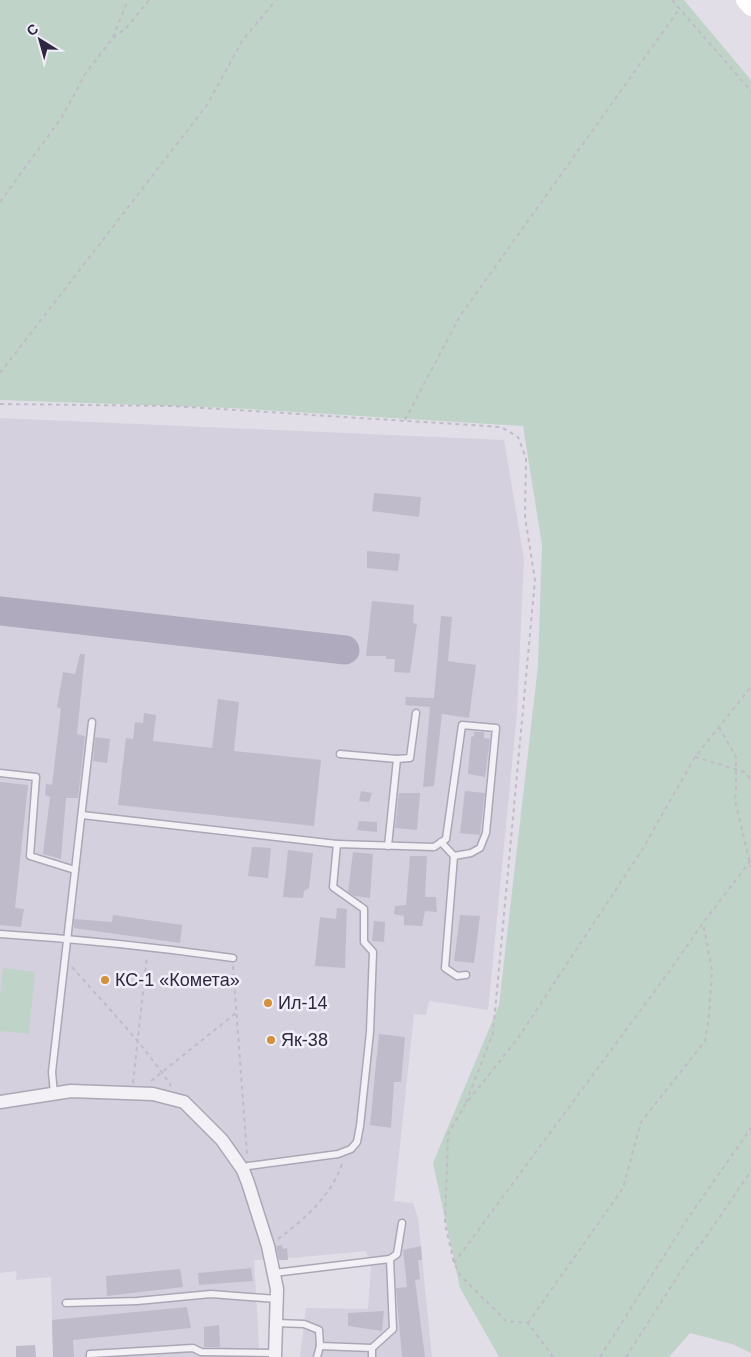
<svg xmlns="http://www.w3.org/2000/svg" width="751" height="1357" font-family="Arial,sans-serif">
<rect width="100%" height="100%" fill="#e1dee8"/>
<!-- built -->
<polygon fill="#d4d0dd" points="0,418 504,440 524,559 517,712 488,1010 429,1001 426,1015 414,1014 394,1201 413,1203 418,1218 432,1357 300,1357 306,1308 368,1309 371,1268 366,1251 292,1258 254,1260 259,1346 258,1357 53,1357 51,1277 16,1280 17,1271 0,1273"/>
<!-- green -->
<g fill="#bfd3c8">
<polygon points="0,0 684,0 751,80 751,1353 732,1344 690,1333 669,1357 499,1357 460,1288 433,1163 499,1005 538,666 542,545 523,426 231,408 0,400"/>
<polygon points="3,968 35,972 29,1034 0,1031 0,996"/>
</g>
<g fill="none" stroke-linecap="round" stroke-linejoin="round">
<!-- taxiway -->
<polyline stroke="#b0aabe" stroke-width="29" points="0,611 345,650"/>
</g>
<!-- building -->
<g fill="#c0bbcb">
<polygon points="374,493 421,497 419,517 372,511"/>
<polygon points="367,551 400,554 398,571 367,568"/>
<polygon points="372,601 414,605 413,623 417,624 410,673 394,672 395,659 386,659 386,656 366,656"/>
<polygon points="441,616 452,617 448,661 476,665 469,718 442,714 434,786 423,787 430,707 405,705 406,697 434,698"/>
<polygon points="80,654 85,654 77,734 85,736 78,798 66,798 61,859 43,854 50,797 45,795 46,784 52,785 61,709 57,707 63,672 75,674"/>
<polygon points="218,699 239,702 234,751 321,760 314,826 118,805 126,738 133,739 135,722 143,723 144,713 156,715 153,741 212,748"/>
<polygon points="474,732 484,732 484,738 490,739 485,777 468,774 471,737 474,736"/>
<polygon points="95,737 110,739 107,763 93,761"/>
<polygon points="0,782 28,785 15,908 24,909 21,927 0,925"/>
<polygon points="361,791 372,793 369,802 359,801"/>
<polygon points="465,791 485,793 480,835 460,833"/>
<polygon points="399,793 420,793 417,830 395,828"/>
<polygon points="359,821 377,822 377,832 357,830"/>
<polygon points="252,847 271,848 268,878 248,876"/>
<polygon points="288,850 313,853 309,888 304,891 303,898 283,897"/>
<polygon points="353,852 373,854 370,898 355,896 348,892"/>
<polygon points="410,856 427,856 425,897 436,897 437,912 425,911 422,926 404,925 404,916 394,914 395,906 406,905"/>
<polygon points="337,908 347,909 345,968 315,966 320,917 336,919"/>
<polygon points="113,915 182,925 180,943 74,928 74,919 112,922"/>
<polygon points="460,915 480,916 474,963 454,961"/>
<polygon points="374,921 385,922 384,942 372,941"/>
<polygon points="379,1034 405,1037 401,1082 394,1082 391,1128 370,1125"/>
<polygon points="282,1245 283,1249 287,1248 288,1260 279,1260 276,1246"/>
<polygon points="421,1246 422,1260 418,1260 420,1279 415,1280 425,1357 402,1357 396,1288 407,1287 403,1250"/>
<polygon points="251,1268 253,1281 199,1285 198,1273"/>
<polygon points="180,1269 183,1287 107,1296 106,1276"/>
<polygon points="187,1307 191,1328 73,1340 74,1357 53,1357 52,1320"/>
<polygon points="384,1311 382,1331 348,1326 348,1313"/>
<polygon points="219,1325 220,1347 204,1347 204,1327"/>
<polygon points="35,1345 36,1357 16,1357 16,1346"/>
</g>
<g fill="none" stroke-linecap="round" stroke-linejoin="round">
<!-- service casing -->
<g stroke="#aca7b6" stroke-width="9">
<g id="service">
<polyline points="340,754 397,759 410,758 416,713"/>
<polyline points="0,773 36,777 30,856 75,870"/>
<polyline points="82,815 337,844"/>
<polyline points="441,842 454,856"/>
<polyline points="388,846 397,759"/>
<path d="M0 934C78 939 155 947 233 958"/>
<polyline points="54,1094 52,1072 92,722"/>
<polyline points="243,1170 248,1166 338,1154 351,1149 357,1142 360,1126 370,1032 373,952 364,942 364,909 333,887 337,844 434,847 446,839 462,725 496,728 486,833 480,848 471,853 454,856 445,968 457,976 466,975"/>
<polyline points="274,1273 390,1259 397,1254 402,1223"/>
<polyline points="66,1303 137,1301 211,1294 277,1299"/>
<polyline points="276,1323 304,1324 319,1330 320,1346 372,1348 372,1357"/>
<polyline points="372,1348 393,1329 390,1259"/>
<polyline points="90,1357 90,1354 193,1348 201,1352 275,1353"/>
<polyline points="317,1357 320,1346"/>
</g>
</g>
<!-- minor casing -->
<g stroke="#aca7b6" stroke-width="15">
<polyline id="minor" points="0,1102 71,1091 153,1094 184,1102 222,1140 243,1170 248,1183 268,1246 277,1289 275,1357"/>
</g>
<!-- path -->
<g stroke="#c0bcc7" stroke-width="2" stroke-dasharray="4 4" stroke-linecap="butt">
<polyline points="672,0 751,91"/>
<polyline points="113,37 128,0"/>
<polyline points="0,202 62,117 85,74 112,39 127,27 149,0"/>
<polyline points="0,373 207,105 242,41 276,0"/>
<polyline points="0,404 173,406 501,427 518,437 526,458 525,517 535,580 493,1033 465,1105"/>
<polyline points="405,420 460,316 680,8"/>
<polyline points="719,727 736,757 736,788 735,801 751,867"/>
<polyline points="695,757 745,772 751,781"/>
<polyline points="233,966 247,1155"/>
<path d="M72 967C106 1006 143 1043 171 1086"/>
<polyline points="151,1081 237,1012"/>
<polyline points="133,1083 147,956"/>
<path d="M278 1239C305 1219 333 1194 343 1161"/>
<polyline points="454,1263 668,973 703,923 751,860"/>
<polyline points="528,1323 623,1188 641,1122 705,1041 709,1016 712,970 703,923"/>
<polyline points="553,1357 528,1323 506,1321 461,1276 454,1263 445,1224 448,1134 465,1105 518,1038 642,850 695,757 751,687"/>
<polyline points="600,1357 688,1218 751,1128"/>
<polyline points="626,1357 690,1257 703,1241 751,1171"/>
</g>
<!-- service -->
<use href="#service" stroke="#f3f1f6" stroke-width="6"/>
<!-- minor -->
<use href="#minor" stroke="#f3f1f6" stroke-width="12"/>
<!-- secondary -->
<polyline stroke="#fff" stroke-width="18" points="745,0 751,7"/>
</g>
<!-- markers -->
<g fill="#d3903d" stroke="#f0eef6" stroke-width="2">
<circle cx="105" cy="980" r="5"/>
<circle cx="268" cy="1003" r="5"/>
<circle cx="271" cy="1040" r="5"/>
</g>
<g text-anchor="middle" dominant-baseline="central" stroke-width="5" stroke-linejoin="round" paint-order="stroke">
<!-- poi labels -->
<g font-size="18" fill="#2f2740" stroke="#f0eef6" text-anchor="start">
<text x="115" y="980">КС-1 «Комета»</text>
<text x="278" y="1003">Ил-14</text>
<text x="281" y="1040">Як-38</text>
</g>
</g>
<!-- north arrow -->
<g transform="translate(40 40) rotate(323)" stroke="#f0eef6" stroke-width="4" paint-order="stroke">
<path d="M0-4L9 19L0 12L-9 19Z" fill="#2f2740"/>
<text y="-8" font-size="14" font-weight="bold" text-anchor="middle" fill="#2f2740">С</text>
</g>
</svg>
